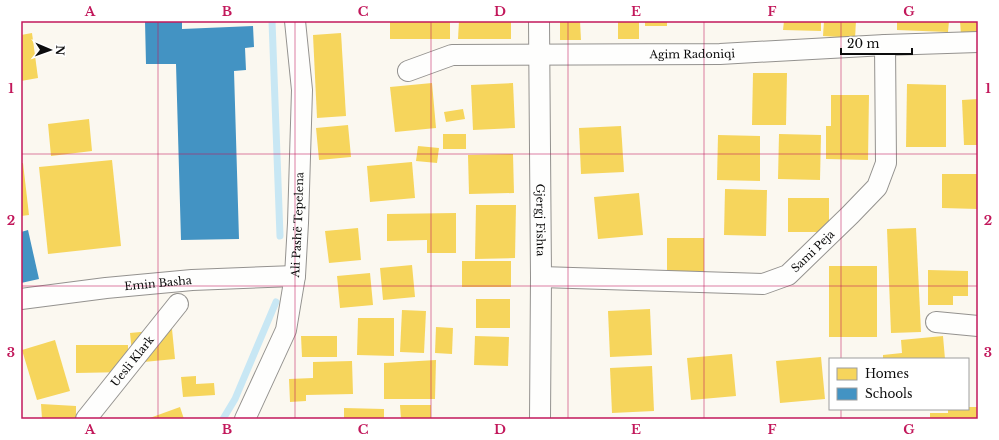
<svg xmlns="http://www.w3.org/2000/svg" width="999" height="440" font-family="'Libre Baskerville',serif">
<rect width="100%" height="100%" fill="#fbf8f0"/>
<!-- homes -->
<g fill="#f6d55c">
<rect x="390" y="21" width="60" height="18"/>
<polygon points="459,21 511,21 511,39 458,39"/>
<polygon points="560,21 580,21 581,40 560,40"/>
<rect x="618" y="21" width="21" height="18"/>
<rect x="645" y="21" width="22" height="5"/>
<polygon points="784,21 821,21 821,31 783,30"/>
<polygon points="824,21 856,21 855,38 823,36"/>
<polygon points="897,21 949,21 948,32 897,30"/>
<polygon points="960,21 978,21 978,34 961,35"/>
<polygon points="32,33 38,78 21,81 21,35"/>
<polygon points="341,33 346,116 317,118 313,35"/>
<polygon points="753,73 787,73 786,125 752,125"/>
<polygon points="432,83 436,128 395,132 390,87"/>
<polygon points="513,83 515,128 473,130 471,85"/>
<polygon points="907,84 946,85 946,147 906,147"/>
<polygon points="831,95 869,95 868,160 826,159 826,126 831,126"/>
<polygon points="978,99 978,145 964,145 962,100"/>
<polygon points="463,109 465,119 446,122 444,112"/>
<polygon points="89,119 92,151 51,156 48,124"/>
<polygon points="348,125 351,157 319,160 316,128"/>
<polygon points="621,126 624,172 581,174 579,128"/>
<rect x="443" y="134" width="23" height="15"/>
<polygon points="779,134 821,135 820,180 778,179"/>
<polygon points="718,135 760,136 760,181 717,180"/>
<polygon points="418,146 439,148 437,163 416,161"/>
<polygon points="513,154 514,193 469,194 468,155"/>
<polygon points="112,160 121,246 48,254 39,167"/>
<polygon points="412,162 415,198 370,202 367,166"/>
<polygon points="21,163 23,163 29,215 21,216"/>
<polygon points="942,174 978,174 978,209 942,208"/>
<polygon points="725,189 767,190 766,236 724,235"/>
<polygon points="639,193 643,235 598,239 594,197"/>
<rect x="788" y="198" width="41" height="34"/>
<polygon points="476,205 516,205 515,258 475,259"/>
<polygon points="456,213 456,253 427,253 427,240 387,241 387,214"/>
<polygon points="358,228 361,260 329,263 325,231"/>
<polygon points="916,228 921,332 891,333 887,229"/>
<polygon points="667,238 704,238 704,273 667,274"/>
<rect x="462" y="261" width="49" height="26"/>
<polygon points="412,265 415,297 383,300 380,268"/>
<rect x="829" y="266" width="48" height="71"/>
<polygon points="928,270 968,271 968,296 953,296 953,305 928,305"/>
<polygon points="370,273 373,305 340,308 337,276"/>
<rect x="476" y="299" width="34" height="29"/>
<polygon points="650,309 652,355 610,357 608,311"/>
<polygon points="402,310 426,311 424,353 400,352"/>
<polygon points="358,318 394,318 394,356 357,355"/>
<polygon points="436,327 453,328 452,354 435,353"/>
<polygon points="172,329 175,359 133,363 130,333"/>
<polygon points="301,336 337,336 337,357 302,357"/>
<polygon points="475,336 509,337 508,366 474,365"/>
<polygon points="943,336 945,359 883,359 883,355 902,353 901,340"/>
<polygon points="55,340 70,391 37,400 22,350"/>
<polygon points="76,345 128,345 128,372 76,373"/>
<polygon points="732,354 736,396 691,400 687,358"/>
<polygon points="821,357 825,399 780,403 776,361"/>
<polygon points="436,360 435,399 384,399 384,363"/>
<polygon points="352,361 353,394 306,395 306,401 290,402 289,379 313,378 313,362"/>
<polygon points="652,366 654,411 612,413 610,368"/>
<polygon points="196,376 196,384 214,383 215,395 183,397 181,377"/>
<polygon points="41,404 76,406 76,419 42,419"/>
<polygon points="400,405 431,405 431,419 401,419"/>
<polygon points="180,407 184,419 147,419"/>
<polygon points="968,407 978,407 978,419 930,419 930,413 948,413 948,409 968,409"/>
<polygon points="344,408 384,409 384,419 344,419"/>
</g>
<!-- schools -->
<g fill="#4393c3">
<polygon points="145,21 182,21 182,29 253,26 254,47 245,48 246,70 234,71 239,239 181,240 176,64 146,64"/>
<polygon points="28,230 39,279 21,283 21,232"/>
</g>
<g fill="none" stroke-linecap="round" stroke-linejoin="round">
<!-- stream -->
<g stroke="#c8e7f4" stroke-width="7">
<polyline points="272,21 280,236"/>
<polyline points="223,419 235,399 276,302"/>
</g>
<!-- minor casing -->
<g stroke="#94928f" stroke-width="22">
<g id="minor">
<path id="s1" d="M539 21 541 277 540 419"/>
<path id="s2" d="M408 71 452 55 720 54 885 45 978 42"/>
<path id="s3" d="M541 277 763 284 788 275 850 215 877 187 886 163 885 45"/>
<path id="s4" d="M21 299 106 288 192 280 295 276"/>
<polyline points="936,322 978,326"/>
<path id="s5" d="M86 419 178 304"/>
<path id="s6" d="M245 419 286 330 295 276 298 223 302 90 295 21"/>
</g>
</g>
<!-- minor -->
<use href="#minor" stroke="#fefefd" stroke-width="20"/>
</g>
<!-- grid -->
<path fill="none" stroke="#c2185b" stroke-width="1" stroke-opacity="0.55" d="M158 21V419M295 21V419M431 21V419M568 21V419M704 21V419M841 21V359M21 154H978M21 286H978M841 409V419"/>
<g text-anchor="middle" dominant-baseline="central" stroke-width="4" stroke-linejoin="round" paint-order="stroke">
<!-- street labels -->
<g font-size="11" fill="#0c0c0c" stroke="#fff">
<text stroke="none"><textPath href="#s2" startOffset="287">Agim Radoniqi</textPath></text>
<text stroke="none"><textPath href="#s1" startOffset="199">Gjergj Fishta</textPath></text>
<text stroke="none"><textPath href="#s6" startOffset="204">Ali Pashë Tepelena</textPath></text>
<text stroke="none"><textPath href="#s3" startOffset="283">Sami Peja</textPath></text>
<text stroke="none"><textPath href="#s4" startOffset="138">Emin Basha</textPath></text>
<text stroke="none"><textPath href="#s5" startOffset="74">Uesli Klark</textPath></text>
</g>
</g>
<!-- border -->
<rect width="999" height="440" fill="none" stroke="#ffffff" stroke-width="44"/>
<!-- legend -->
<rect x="829" y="358" width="140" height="52" fill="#ffffff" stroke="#9e9e9e"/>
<rect x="837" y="368" width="20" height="12" fill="#f6d55c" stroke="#9e9e9e"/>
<text x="865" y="378" font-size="12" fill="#0c0c0c">Homes</text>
<rect x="837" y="388" width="20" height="12" fill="#4393c3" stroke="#9e9e9e"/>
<text x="865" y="398" font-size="12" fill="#0c0c0c">Schools</text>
<!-- north arrow -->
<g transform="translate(50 50) rotate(92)" stroke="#ffffff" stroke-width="3" paint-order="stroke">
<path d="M0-3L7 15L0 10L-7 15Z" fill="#0c0c0c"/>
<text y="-6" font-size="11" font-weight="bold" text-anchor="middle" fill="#0c0c0c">N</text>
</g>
<!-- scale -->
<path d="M841 48v6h71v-6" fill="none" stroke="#0c0c0c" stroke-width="2"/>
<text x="847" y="48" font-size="12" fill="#0c0c0c" stroke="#ffffff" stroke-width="3" paint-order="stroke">20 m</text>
<rect x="22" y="22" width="955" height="396" fill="none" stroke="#c2185b" stroke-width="1.5"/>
<g font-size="13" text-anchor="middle" font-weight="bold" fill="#c2185b">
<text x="90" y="16">A</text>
<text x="227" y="16">B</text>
<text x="363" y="16">C</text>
<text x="500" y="16">D</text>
<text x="636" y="16">E</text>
<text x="772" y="16">F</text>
<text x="909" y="16">G</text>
<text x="11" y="93">1</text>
<text x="988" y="93">1</text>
<text x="11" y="225">2</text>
<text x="988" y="225">2</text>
<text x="11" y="357">3</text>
<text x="988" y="357">3</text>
<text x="90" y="434">A</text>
<text x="227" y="434">B</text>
<text x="363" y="434">C</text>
<text x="500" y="434">D</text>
<text x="636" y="434">E</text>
<text x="772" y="434">F</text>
<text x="909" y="434">G</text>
</g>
</svg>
